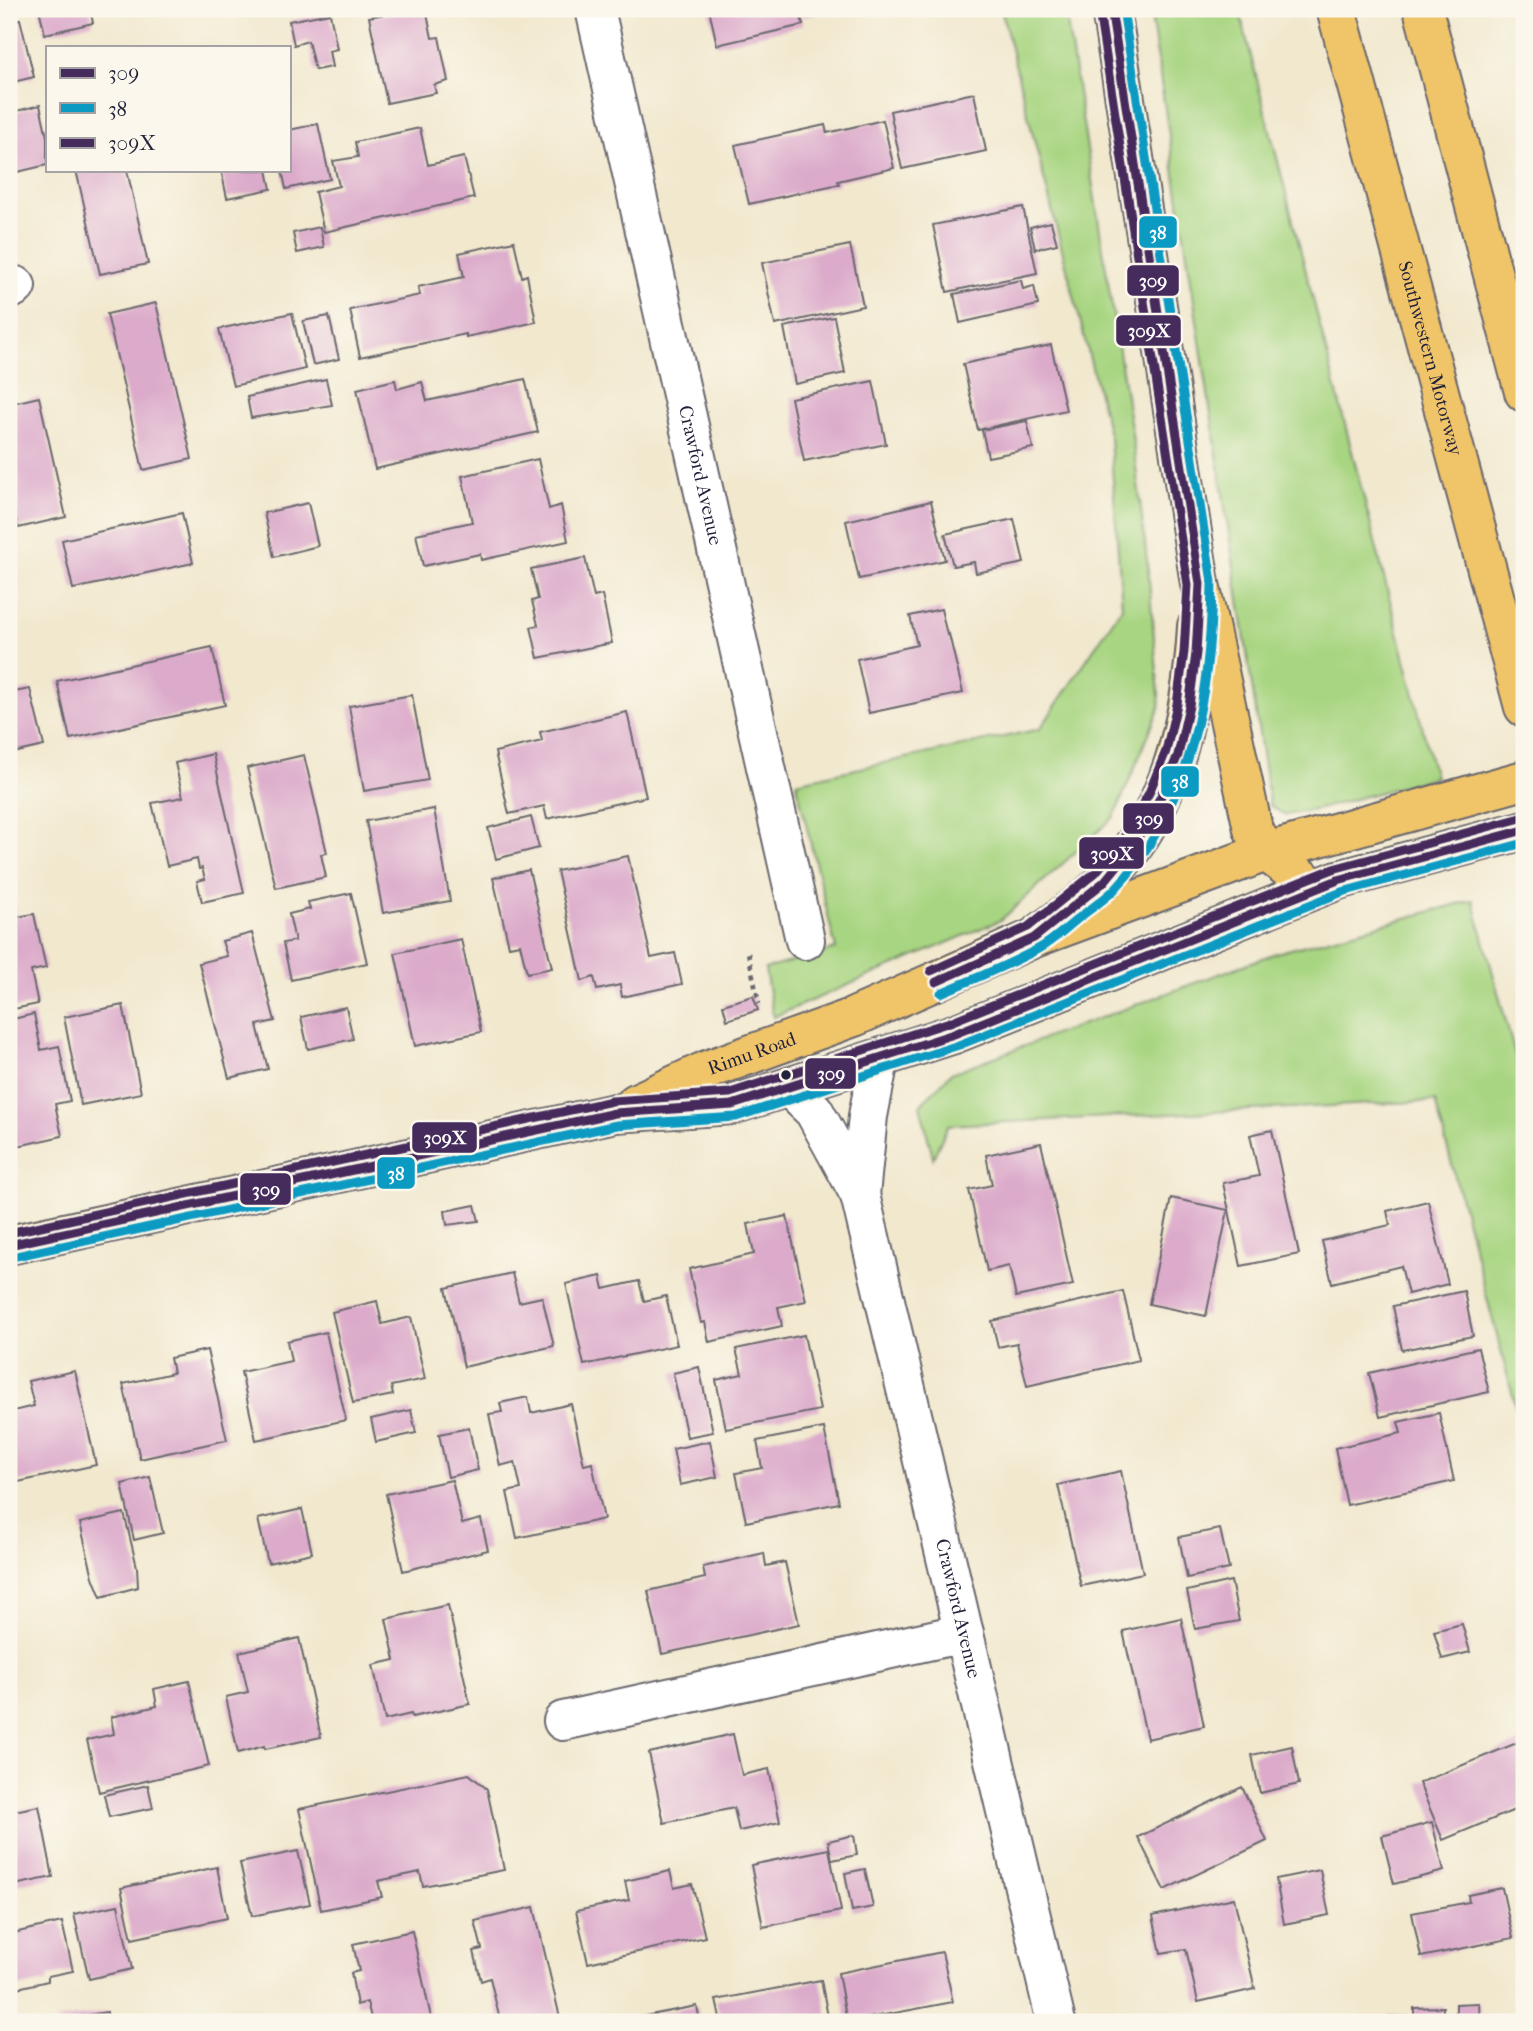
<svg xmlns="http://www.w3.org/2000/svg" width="1533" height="2031" font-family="'IM FELL French Canon',serif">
<rect width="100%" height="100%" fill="#fbf7ec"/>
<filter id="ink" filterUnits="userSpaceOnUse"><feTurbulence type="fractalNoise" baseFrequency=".0143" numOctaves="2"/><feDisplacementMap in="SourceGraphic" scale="14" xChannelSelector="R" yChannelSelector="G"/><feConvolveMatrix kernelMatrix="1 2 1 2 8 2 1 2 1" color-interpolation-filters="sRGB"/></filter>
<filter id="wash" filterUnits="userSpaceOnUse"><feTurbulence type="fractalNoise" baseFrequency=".00686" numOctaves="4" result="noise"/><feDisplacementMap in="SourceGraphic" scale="28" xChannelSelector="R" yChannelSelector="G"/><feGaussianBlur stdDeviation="1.57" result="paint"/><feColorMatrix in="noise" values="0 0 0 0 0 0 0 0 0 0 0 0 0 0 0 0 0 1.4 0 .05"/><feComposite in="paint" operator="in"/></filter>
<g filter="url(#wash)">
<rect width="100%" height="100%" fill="#f1e8ce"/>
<!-- green -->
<g fill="#a8d581" stroke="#657c5e" stroke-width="2">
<polygon points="1001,9 1065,9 1132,434 1148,568 1160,707 1114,817 1001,920 773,1017 765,969 836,949 796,782 1040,729 1122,607 1110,438"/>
<polygon points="1150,9 1239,9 1435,777 1319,809 1285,815 1270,806"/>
<polygon points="1473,900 1524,1088 1524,1438 1435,1101 948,1125 933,1158 920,1105 951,1073 1276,953"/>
</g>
<g id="blocks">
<!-- building -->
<g fill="#dcabcb">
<polygon points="39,9 90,9 93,23 45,34"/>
<polygon points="412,9 426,9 432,38 439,37 448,81 434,85 436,93 387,103 369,17"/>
<polygon points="709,9 799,9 803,25 717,45"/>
<polygon points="801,9 837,9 837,10 803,17"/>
<polygon points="330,13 337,49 329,51 332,67 315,70 308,41 294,45 289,21"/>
<polygon points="20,19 34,77 9,83 9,21"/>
<polygon points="974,93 986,151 902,169 890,111"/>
<polygon points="40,105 47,137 47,165 9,174 9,113"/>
<polygon points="883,120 894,168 838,181 839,184 749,204 735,145 825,125 827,133"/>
<polygon points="318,124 330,179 286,189 282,170 289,170 289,130"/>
<polygon points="420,128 428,165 464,157 474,198 324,232 315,192 339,186 333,161 358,157 355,142"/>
<polygon points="76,170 127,170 148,264 100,274"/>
<polygon points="221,170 267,170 271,189 227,198"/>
<polygon points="1023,207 1037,273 947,292 933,225"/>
<polygon points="1051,222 1057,244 1035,249 1030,227"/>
<polygon points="320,227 324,247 297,253 293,233"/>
<polygon points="514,241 522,277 527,275 536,322 466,337 466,334 360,357 350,310 420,295 418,287 464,277 459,253"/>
<polygon points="850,245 863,306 775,325 762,263"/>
<polygon points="1021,280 1023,289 1034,286 1038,305 960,323 954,294"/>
<polygon points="156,303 192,459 143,470 107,314"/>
<polygon points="292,313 305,369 233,386 219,329"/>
<polygon points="329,316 339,359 313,365 303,321"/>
<polygon points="834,317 845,373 795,384 784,327"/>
<polygon points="1051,345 1066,410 978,430 963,364"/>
<polygon points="326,379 332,405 251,418 247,397"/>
<polygon points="525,379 538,432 375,469 357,389 395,380 397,389 422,382 427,401"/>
<polygon points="873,381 886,444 804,461 791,398"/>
<polygon points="39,397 66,517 18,528 9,487 9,404"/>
<polygon points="1027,421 1033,448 988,457 982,430"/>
<polygon points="538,459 549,509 561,505 568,541 481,560 480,554 423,566 416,534 472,522 462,476"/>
<polygon points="931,501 945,560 859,579 846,521"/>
<polygon points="308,503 318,546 274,557 264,513"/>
<polygon points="182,513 193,563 73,589 62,540"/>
<polygon points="1014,519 1024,563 976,573 974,562 953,566 945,534"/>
<polygon points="585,558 594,597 602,595 612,643 538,658 531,627 538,625 532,601 538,599 531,569"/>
<polygon points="941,609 947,635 949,634 963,693 869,713 857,659 917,645 910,616"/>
<polygon points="212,647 225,705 70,739 57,681"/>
<polygon points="30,689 44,746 9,754 9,693"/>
<polygon points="412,695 428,780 364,791 349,706"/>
<polygon points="627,712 646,797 547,819 544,806 509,814 495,752 542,741 540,732"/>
<polygon points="213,754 244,893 202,902 197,881 205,879 202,868 199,869 197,859 167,866 152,803 183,797 175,763"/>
<polygon points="304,755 327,853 321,854 326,877 276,888 247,768"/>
<polygon points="434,809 450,901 383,913 366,821"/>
<polygon points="531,817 539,848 496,859 488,828"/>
<polygon points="628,856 651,958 675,953 682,984 622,997 620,985 597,990 594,977 582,981 557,871"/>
<polygon points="529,870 552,968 527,973 520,944 509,946 493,878"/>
<polygon points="9,882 17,917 34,914 46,968 31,971 38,1004 9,1010"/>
<polygon points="351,893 367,963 291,980 283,943 295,941 289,914 310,909 308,902"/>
<polygon points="252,933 275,1021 257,1025 268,1069 229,1078 199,963 227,956 222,941"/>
<polygon points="461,939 481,1032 415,1046 395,953"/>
<polygon points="753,996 758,1010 727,1020 723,1005"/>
<polygon points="123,1005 141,1093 81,1105 64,1017"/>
<polygon points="346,1007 353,1039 308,1049 301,1017"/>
<polygon points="34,1014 41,1050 59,1046 70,1101 55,1104 62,1136 9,1148 9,1020"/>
<polygon points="1272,1130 1299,1254 1241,1266 1223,1183 1259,1176 1250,1135"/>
<polygon points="1041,1143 1073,1285 1016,1297 1009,1266 987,1271 969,1190 992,1185 986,1155"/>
<polygon points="1171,1198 1228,1210 1206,1316 1149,1304"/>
<polygon points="1428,1201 1448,1284 1408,1294 1401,1266 1332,1283 1322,1241 1390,1225 1387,1211"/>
<polygon points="475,1205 479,1221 447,1225 445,1211"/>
<polygon points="787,1216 806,1301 778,1307 782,1326 709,1342 705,1322 701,1323 689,1269 754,1254 748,1224"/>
<polygon points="512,1273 519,1302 542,1297 554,1346 464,1367 446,1288"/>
<polygon points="601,1276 604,1289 639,1281 644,1301 666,1296 677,1345 584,1365 566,1284"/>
<polygon points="1123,1291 1139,1360 1027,1386 1017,1343 998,1347 992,1321"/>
<polygon points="1464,1291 1473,1336 1402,1350 1393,1306"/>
<polygon points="377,1301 382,1324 411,1317 425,1379 391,1386 393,1395 353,1403 332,1312"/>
<polygon points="326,1332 346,1420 256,1440 241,1372 291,1361 287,1341"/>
<polygon points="804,1335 820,1410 726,1429 716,1380 742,1374 736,1349"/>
<polygon points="1478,1348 1489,1392 1380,1417 1369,1373"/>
<polygon points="207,1350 227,1440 140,1459 123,1384 173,1373 170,1358"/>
<polygon points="699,1367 713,1432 687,1437 673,1373"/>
<polygon points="75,1371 96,1465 9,1484 9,1412 34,1406 28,1381"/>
<polygon points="528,1397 531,1413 571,1404 584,1465 592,1463 604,1519 517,1538 507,1492 521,1489 515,1462 500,1466 489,1414 502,1412 500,1403"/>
<polygon points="411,1410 416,1433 376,1442 371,1419"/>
<polygon points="1439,1413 1454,1481 1347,1505 1335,1448 1401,1433 1398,1422"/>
<polygon points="469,1428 478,1470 448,1477 439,1434"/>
<polygon points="824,1428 839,1503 746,1522 736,1473 762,1468 757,1441"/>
<polygon points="710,1441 717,1477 680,1485 673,1449"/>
<polygon points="1121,1471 1143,1573 1081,1586 1058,1485"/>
<polygon points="150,1477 163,1533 134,1540 122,1484"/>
<polygon points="452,1480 462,1524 481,1519 488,1550 403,1571 386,1494"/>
<polygon points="302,1509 312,1553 268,1563 258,1519"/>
<polygon points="124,1513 137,1567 138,1587 101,1597 93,1577 80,1523"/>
<polygon points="1220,1529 1229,1569 1187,1578 1179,1537"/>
<polygon points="764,1553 766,1566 785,1562 799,1624 662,1654 648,1591 705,1578 703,1567"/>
<polygon points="1231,1581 1239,1621 1195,1629 1187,1591"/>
<polygon points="448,1605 470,1704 412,1717 411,1714 385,1720 373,1665 395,1660 386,1619"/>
<polygon points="1181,1618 1204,1726 1147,1739 1123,1631"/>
<polygon points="1462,1624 1470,1652 1442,1659 1434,1631"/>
<polygon points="299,1638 321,1737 265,1749 264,1746 238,1753 226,1697 248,1692 239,1652"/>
<polygon points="189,1681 209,1766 99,1792 87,1740 114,1734 111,1717 157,1706 154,1689"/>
<polygon points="733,1734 742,1775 769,1769 780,1822 739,1831 734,1808 664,1823 649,1753"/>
<polygon points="1524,1740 1524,1806 1443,1840 1419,1783"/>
<polygon points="1292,1746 1299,1784 1260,1793 1252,1755"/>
<polygon points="469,1774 487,1789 504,1870 423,1886 420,1872 378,1881 382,1897 321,1910 299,1809"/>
<polygon points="148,1785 153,1808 109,1817 104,1795"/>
<polygon points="1242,1787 1267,1841 1164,1890 1138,1837"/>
<polygon points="39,1806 53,1877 9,1886 9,1812"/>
<polygon points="1432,1822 1444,1871 1394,1884 1382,1836"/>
<polygon points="854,1835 857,1855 832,1860 828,1841"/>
<polygon points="829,1849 841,1911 763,1927 751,1865"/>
<polygon points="298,1851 310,1904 252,1916 240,1863"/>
<polygon points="217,1867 227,1918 132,1939 121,1888"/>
<polygon points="865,1869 873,1907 852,1911 845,1873"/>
<polygon points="1320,1870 1329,1915 1284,1924 1276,1879"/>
<polygon points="670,1871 674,1888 692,1884 705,1937 588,1963 576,1911 629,1900 625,1881"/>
<polygon points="1502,1888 1513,1938 1421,1957 1412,1913 1469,1902 1468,1895"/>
<polygon points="1234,1898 1255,1989 1198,2002 1186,1949 1161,1953 1153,1916"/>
<polygon points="118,1905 132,1969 89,1979 74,1914"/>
<polygon points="534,1907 561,2022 510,2022 509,2018 500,2020 490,1978 481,1981 474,1951 482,1949 475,1921"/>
<polygon points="62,1922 73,1971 48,1976 48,1981 9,1990 9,1934"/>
<polygon points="412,1931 432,2022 372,2022 367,2002 357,2005 351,1973 359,1971 353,1944"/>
<polygon points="942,1952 953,2002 847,2022 838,1973"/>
<polygon points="821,1980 829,2022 721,2022 716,2000"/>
<polygon points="1479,2003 1480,2022 1388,2022 1388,2017 1414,2016 1414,2008 1443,2007 1443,2015 1456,2015 1456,2004"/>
<polygon points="697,2006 700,2022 620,2022 619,2021"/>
<polygon points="107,2012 108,2022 57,2022 57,2020"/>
</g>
</g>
</g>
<g filter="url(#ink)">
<use href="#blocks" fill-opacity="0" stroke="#6a676e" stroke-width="2"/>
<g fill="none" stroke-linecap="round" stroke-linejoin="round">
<!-- minor casing -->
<g stroke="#6a676e" stroke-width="42">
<g id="minor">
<path id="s1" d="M595 9 805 940"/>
<polyline points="9,290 16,286"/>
<polyline points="790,1088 814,1111 860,1195 868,1116 879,1060"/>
<path id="s2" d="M860 1195 1056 2022"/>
<polyline points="563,1721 964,1633"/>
</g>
</g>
<!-- major casing -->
<g stroke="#6a676e" stroke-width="42">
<g id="major">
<path id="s3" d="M636 1103 707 1070 854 1017 1034 938 1266 852 1524 780"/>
<polyline points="9,1245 615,1113 732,1105 954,1034 1338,880 1524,830"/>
</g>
</g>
<!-- highway casing -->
<g stroke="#6a676e" stroke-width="42">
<g id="highway">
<polyline points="1111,9 1200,584 1253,829 1266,852 1315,888"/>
<path id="s4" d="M1336 9 1524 707"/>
<polyline points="1423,9 1524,392"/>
<path d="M1034 938C1057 920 1084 902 1105 881 1171 813 1192 717 1197 626"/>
</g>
</g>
<!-- path -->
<polyline stroke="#6a676e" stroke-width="4.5" stroke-dasharray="5 5" stroke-linecap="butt" points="748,953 759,1004"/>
<!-- minor -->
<use href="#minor" stroke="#fff" stroke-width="38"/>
<!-- major -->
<use href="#major" stroke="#f0c469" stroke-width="38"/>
<!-- highway -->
<use href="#highway" stroke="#f0c469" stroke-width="38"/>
<!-- bus-1 casing -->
<g stroke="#fbf7ec" stroke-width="14">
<g id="bus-1">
<polyline points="936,982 1034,938 1104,882 1132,848 1160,798 1178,755 1189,706 1196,653 1200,584 1111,9"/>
<polyline points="9,1245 615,1113 732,1105 954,1034 1338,880 1524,830"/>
</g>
</g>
<!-- bus-2 casing -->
<g stroke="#fbf7ec" stroke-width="14">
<g id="bus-2">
<path d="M941 993C973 979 1007 966 1038 949 1053 941 1067 927 1080 917 1091 908 1104 900 1114 890 1192 808 1211 690 1212 582L1123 9"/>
<polyline points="12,1257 617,1125 736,1117 959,1045 1342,892 1524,843"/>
</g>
</g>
<!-- bus-3 casing -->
<g stroke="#fbf7ec" stroke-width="14">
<g id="bus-3">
<polyline points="931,971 1028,927 1095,873 1122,841 1149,793 1166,751 1177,704 1184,652 1188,585 1099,11"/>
<polyline points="9,1233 612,1101 730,1093 950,1022 1333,869 1521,818"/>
</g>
</g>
<!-- bus-1 -->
<use href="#bus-1" stroke="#462c5c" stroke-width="9"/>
<!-- bus-2 -->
<use href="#bus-2" stroke="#0a9ac2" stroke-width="9"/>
<!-- bus-3 -->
<use href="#bus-3" stroke="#462c5c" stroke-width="9"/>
</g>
</g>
<!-- markers -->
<circle fill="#22223b" stroke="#fbf7ec" stroke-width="2.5" cx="786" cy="1075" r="6"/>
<g text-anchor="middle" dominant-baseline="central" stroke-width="7" stroke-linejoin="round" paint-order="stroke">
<!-- street labels -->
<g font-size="19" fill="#22223b" stroke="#fbf7ec">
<text stroke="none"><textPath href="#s4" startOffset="362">Southwestern Motorway</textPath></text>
<text stroke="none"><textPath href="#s1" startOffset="478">Crawford Avenue</textPath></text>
<text stroke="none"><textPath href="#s3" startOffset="126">Rimu Road</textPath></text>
<text stroke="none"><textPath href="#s2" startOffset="425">Crawford Avenue</textPath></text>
</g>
</g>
<g stroke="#fbf7ec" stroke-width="2.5">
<rect x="1138" y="215" width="40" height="34" rx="7" fill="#0a9ac2"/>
<rect x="1126" y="264" width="54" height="33" rx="7" fill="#462c5c"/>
<rect x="1115" y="314" width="67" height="33" rx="7" fill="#462c5c"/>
<rect x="1160" y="765" width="40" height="33" rx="7" fill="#0a9ac2"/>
<rect x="1122" y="802" width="53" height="33" rx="7" fill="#462c5c"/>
<rect x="1078" y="836" width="67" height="34" rx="7" fill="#462c5c"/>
<rect x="804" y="1057" width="53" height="33" rx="7" fill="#462c5c"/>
<rect x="411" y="1121" width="67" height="33" rx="7" fill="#462c5c"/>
<rect x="376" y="1156" width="40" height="34" rx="7" fill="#0a9ac2"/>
<rect x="239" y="1172" width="53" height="34" rx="7" fill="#462c5c"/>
</g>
<g font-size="19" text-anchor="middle" font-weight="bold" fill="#fff">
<text x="1158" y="239">38</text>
<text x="1153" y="287">309</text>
<text x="1149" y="337">309X</text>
<text x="1180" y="788">38</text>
<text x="1149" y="825">309</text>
<text x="1112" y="860">309X</text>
<text x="831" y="1080">309</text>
<text x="445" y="1144">309X</text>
<text x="396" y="1180">38</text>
<text x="266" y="1196">309</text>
</g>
<!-- margin -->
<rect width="1533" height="2031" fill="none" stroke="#fbf7ec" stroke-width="35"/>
<!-- legend -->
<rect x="46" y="46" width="245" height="126" fill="#fbf7ec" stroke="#a4a2a5" stroke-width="2"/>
<rect x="60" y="68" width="35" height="10" fill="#462c5c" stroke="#a4a2a5" stroke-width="2"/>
<text x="108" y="80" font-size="21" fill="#22223b">309</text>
<rect x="60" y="103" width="35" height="10" fill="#0a9ac2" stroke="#a4a2a5" stroke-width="2"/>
<text x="108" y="116" font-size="21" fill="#22223b">38</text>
<rect x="60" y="138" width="35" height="10" fill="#462c5c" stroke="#a4a2a5" stroke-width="2"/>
<text x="108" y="150" font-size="21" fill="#22223b">309X</text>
</svg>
